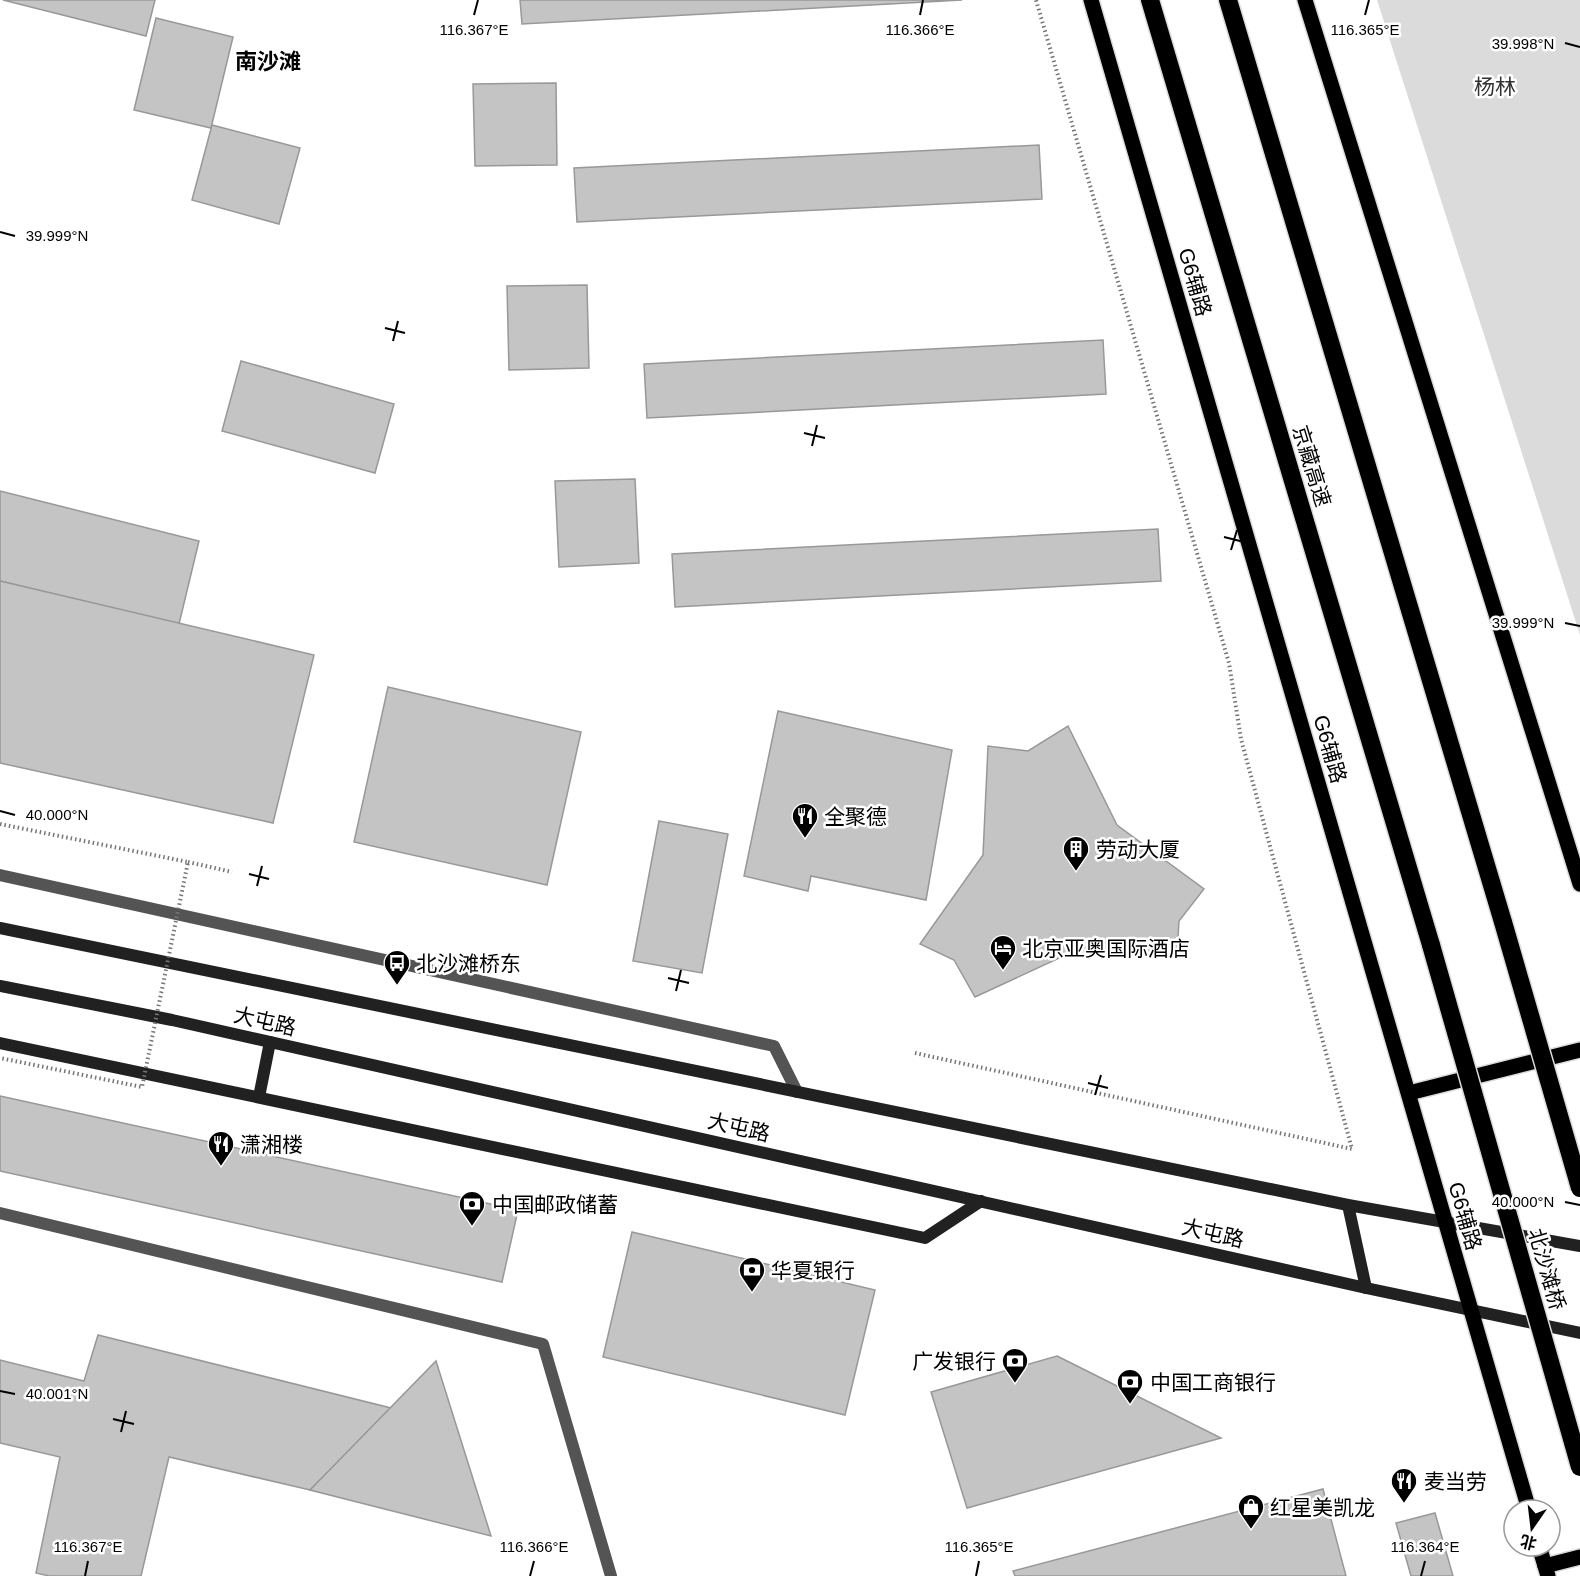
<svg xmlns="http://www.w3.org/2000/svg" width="1580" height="1576" font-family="Helvetica,'Noto Sans SC',sans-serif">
<rect width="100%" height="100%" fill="#fff"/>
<!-- green -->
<polygon fill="#dbdbdb" points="1377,0 1580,0 1580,635"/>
<!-- building -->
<g fill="#c4c4c4" stroke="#989898" stroke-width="1.5">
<polygon points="3,0 155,0 146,36"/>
<polygon points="520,0 962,0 522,24"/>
<polygon points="156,18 233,37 211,128 134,110"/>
<polygon points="556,83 557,165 475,166 473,84"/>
<polygon points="212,125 300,148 279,224 192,200"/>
<polygon points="1039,145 1042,199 577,222 574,168"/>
<polygon points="587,285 589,368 509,370 507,286"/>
<polygon points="1103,340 1106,394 647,418 644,364"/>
<polygon points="241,361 394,404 375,473 222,431"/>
<polygon points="635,479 639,563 559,567 555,481"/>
<polygon points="0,491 199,541 179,624 0,581"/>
<polygon points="1158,529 1161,581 675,607 672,554"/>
<polygon points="0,581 314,655 273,823 0,763"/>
<polygon points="388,687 581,732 547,885 354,842"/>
<polygon points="778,711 952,750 926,900 811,876 808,891 744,876"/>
<polygon points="1068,726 1117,825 1204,889 1179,921 1177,954 1070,953 975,997 954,960 920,944 983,855 988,746 1028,751"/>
<polygon points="659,821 728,834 702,973 633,961"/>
<polygon points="0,1096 518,1210 502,1282 0,1171"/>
<polygon points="632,1232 875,1290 845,1415 603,1357"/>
<polygon points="98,1335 391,1408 310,1490 169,1457 141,1576 49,1576 36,1573 60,1457 0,1443 0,1360 84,1381"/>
<polygon points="1057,1356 1221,1438 967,1508 931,1392"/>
<polygon points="436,1361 491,1536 310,1490"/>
<polygon points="1323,1489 1346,1576 1015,1576 1013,1571"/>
<polygon points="1435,1513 1453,1576 1411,1576 1396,1523"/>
</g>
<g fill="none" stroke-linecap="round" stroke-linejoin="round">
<!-- primary casing -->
<g stroke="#dbdbdb" stroke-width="18">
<g id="primary">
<polyline points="1091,0 1529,1510"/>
<polyline points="1305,0 1580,884"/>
<polyline points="1409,1093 1580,1050"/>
<polyline points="1539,1546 1548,1576"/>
<polyline points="1545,1566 1580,1557"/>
</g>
</g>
<!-- highway casing -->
<g stroke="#dbdbdb" stroke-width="21">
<g id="highway">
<polyline points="1150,0 1431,945"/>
<polyline points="1228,0 1503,922"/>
</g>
</g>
<!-- path -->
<g stroke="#767676" stroke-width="4" stroke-dasharray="1.5 3" stroke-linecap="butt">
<polyline points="188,862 232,872"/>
<polyline points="915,1053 1352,1149 1241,739 1229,663 1036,0"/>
</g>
<!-- street -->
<g stroke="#545454" stroke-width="12">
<polyline points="0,875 774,1046 797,1092"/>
<polyline points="0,1213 543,1344 611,1576"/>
</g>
<!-- secondary -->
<g stroke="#212121" stroke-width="12">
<polyline points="0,928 1348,1205 1580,1246"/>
<polyline points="0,986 172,1020 1366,1288 1580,1333"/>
<polyline points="0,1043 925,1238 981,1201"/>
<polyline points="259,1097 270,1042"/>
<polyline points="1348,1205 1366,1288"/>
</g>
<!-- primary -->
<use href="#primary" stroke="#000" stroke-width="15"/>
<!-- highway -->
<use href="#highway" stroke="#000" stroke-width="18"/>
<!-- highway-bridge casing -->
<g stroke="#dbdbdb" stroke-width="21" stroke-linecap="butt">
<g id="highway-bridge">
<polyline points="1503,922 1580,1188"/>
<polyline points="1431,945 1580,1467"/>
</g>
</g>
<!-- path-bridge -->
<polyline stroke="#767676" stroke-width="4" stroke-dasharray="1.5 3" stroke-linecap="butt" points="0,824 188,862 142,1087 0,1058"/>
<!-- highway-bridge -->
<use href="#highway-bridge" stroke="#000" stroke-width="18"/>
</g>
<!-- ticks -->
<path fill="none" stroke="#000" stroke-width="2" d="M474 15 478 0M920 15 923 0M1365 15 1369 0M1565 43 1580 47M0 232 15 236M385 328 405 333M393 341 398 321M804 433 825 438M812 446 817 425M1224 537 1244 542M1231 550 1237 530M1565 623 1580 626M0 811 15 815M249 874 269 879M257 886 262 866M668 978 689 983M676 991 681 970M1088 1083 1108 1088M1095 1095 1101 1075M1565 1202 1580 1205M0 1391 15 1394M113 1419 134 1424M121 1432 126 1411M85 1576 88 1561M530 1576 534 1561M976 1576 979 1561M1421 1576 1425 1561"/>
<!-- icons -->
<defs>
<g id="restaurant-pin" transform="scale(1.35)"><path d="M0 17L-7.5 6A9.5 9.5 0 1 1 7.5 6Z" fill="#000" stroke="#fff"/><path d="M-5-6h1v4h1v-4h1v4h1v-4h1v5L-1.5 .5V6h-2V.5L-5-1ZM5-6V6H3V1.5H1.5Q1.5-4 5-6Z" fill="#fff"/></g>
<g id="building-pin" transform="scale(1.35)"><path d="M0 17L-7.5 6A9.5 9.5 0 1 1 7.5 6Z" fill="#000" stroke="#fff"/><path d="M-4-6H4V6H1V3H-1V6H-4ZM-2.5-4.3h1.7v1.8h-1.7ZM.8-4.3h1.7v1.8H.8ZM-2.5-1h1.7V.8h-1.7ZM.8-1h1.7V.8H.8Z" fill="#fff"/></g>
<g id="hotel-pin" transform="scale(1.35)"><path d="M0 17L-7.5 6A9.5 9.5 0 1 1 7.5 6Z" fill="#000" stroke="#fff"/><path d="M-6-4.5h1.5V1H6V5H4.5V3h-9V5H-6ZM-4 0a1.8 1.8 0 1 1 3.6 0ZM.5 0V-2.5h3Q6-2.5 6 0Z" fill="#fff"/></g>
<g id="bus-pin" transform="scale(1.35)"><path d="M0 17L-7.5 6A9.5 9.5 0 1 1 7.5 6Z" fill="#000" stroke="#fff"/><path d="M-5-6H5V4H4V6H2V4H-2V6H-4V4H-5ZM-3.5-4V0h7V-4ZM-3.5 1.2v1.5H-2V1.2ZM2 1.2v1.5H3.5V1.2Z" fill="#fff"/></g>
<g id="bank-pin" transform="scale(1.35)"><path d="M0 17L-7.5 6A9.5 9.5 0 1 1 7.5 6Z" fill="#000" stroke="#fff"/><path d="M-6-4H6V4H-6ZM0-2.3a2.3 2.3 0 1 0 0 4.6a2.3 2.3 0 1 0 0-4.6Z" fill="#fff"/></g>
<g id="shop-pin" transform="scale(1.35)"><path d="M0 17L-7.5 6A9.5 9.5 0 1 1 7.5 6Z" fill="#000" stroke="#fff"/><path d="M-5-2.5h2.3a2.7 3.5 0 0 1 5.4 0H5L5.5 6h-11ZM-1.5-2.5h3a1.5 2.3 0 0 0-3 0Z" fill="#fff"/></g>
</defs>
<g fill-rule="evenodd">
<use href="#restaurant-pin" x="805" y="816"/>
<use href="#building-pin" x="1076" y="849"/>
<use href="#hotel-pin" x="1003" y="948"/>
<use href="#bus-pin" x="397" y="963"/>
<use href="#restaurant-pin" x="221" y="1144"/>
<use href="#bank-pin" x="472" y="1204"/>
<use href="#bank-pin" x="752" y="1270"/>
<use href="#bank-pin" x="1015" y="1361"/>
<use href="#bank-pin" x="1130" y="1382"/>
<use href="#restaurant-pin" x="1404" y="1481"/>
<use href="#shop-pin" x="1251" y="1507"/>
</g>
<g text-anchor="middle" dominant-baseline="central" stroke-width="5" stroke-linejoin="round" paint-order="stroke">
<!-- park labels -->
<g font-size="21" fill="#323232" stroke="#fff">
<text x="1495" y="86">杨林</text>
</g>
<!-- street labels -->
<g font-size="21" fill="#000" stroke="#fff">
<text transform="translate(1195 282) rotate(74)">G6辅路</text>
<text transform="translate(1312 466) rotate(73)">京藏高速</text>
<text transform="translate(1330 749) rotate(74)">G6辅路</text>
<text transform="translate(265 1021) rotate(13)">大屯路</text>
<text transform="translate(739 1127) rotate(13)">大屯路</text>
<text transform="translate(1465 1216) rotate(74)">G6辅路</text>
<text transform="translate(1213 1233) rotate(13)">大屯路</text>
<text transform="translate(1547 1269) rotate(74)">北沙滩桥</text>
</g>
<!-- poi labels -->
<g font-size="21" fill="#000" stroke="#fff" text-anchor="start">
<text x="824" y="816">全聚德</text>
<text x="1096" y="849">劳动大厦</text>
<text x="1022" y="948">北京亚奥国际酒店</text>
<text x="416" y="963">北沙滩桥东</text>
<text x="240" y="1144">潇湘楼</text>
<text x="492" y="1204">中国邮政储蓄</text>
<text x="771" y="1270">华夏银行</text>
<text x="996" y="1361" text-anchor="end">广发银行</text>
<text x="1150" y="1382">中国工商银行</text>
<text x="1424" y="1481">麦当劳</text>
<text x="1270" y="1507">红星美凯龙</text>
</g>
<!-- neighbourhood labels -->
<g font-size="22" font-weight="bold" fill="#000" stroke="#fff">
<text x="268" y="61">南沙滩</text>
</g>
</g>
<g font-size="15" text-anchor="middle" fill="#000" stroke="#fff" stroke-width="5" stroke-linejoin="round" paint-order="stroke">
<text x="474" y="35">116.367°E</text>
<text x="920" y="35">116.366°E</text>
<text x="1365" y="35">116.365°E</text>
<text x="1523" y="49">39.998°N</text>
<text x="57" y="241">39.999°N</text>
<text x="1523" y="628">39.999°N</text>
<text x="57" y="820">40.000°N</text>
<text x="1523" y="1207">40.000°N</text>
<text x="57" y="1399">40.001°N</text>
<text x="88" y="1552">116.367°E</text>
<text x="534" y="1552">116.366°E</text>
<text x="979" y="1552">116.365°E</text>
<text x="1425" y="1552">116.364°E</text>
</g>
<!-- north arrow -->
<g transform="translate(1532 1528) rotate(194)"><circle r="28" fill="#ffffff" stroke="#999999" stroke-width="1.5"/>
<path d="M0-4.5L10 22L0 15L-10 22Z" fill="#000000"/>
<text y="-9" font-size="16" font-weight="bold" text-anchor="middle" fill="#000000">北</text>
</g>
</svg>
